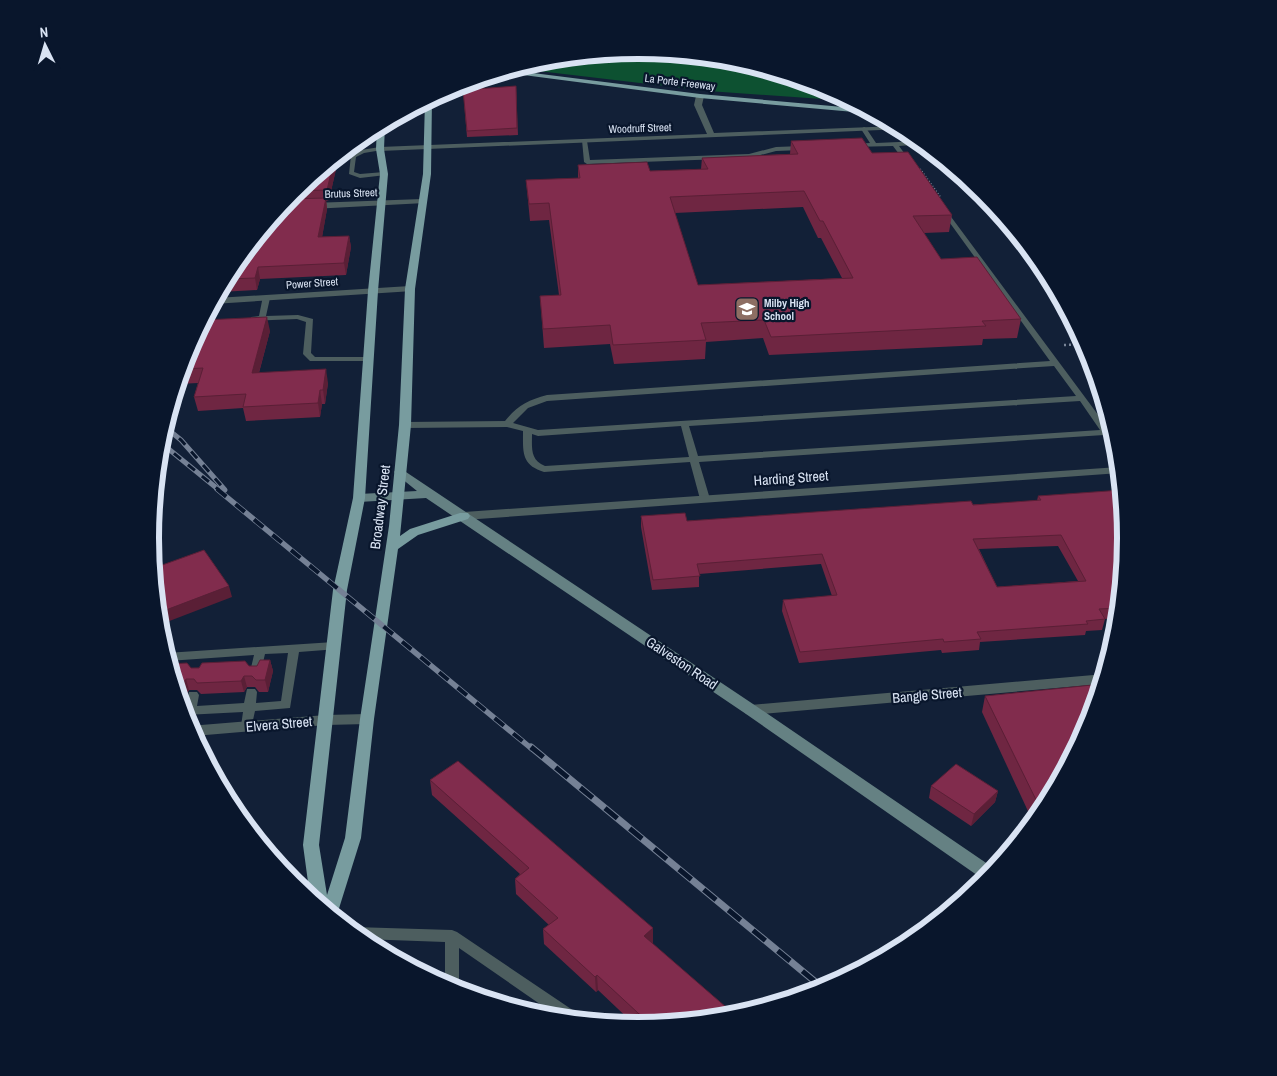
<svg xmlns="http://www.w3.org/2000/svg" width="1277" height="1076" font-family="'Archivo Narrow',sans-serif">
<rect width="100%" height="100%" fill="#122037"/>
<!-- green -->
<polygon fill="#0d5131" points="639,50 734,59 826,87 851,101 708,91 513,68 544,59"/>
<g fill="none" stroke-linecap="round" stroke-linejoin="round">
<!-- path-far1 -->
<polyline stroke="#7a8699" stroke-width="2" stroke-dasharray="1 2" stroke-linecap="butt" points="920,169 941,198"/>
<!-- path -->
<polyline stroke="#7a8699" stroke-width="2.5" stroke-dasharray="2 3" stroke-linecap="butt" points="1064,345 1085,344"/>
<!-- lane -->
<g fill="#4d5e5f" fill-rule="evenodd">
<polygon points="864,127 866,128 876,143 921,141 925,144 899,146 910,161 907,163 905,162 893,146 852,147 852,145 854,144 870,143 861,129"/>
<polygon points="582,140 587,141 590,160 749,154 776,147 802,146 805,148 802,150 776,151 749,158 587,164 584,162"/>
<polygon points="380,147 383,149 382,150 364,153 356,157 354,172 360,174 384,172 386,173 386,175 360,178 349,174 351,155 361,150"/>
<path d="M944 209 946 210 1116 439 1118 451 1115 450 1104 435 699 462 710 499 705 502 700 499 690 462 544 472C521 465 523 452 523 431L507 427 405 428 401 425 405 422 505 421C517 406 528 400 547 395L1050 361 942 212 941 211ZM1054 366 1076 396 538 430 513 423 528 408 547 401ZM1080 401 1100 430 698 456 689 426ZM681 426 689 457 545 466C530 460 532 448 532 434L538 436Z"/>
<polygon points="263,296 266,296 270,298 266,316 298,315 313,319 311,353 315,357 368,357 372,359 368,361 310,361 303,354 306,322 297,319 251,321 251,317 259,316"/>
<polygon points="334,642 338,643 340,646 338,649 299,652 290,708 255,711 251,729 247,730 243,729 241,726 243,712 185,715 182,707 186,707 189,692 197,692 199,695 197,706 244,703 247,689 255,689 257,692 256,703 281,701 288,653 265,654 260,675 252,675 250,672 254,655 168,661 166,653"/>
<polygon points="354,927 452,930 457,932 580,1015 582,1020 560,1018 459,948 459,989 458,991 445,985 445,942 362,939 349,929"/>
</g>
<!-- street -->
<g fill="#4d5e5f" fill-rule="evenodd">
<polygon points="700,94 704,96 702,105 714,133 898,126 904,129 380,151 376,149 380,147 707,134 694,105 696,96"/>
<polygon points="422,199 426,201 425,203 312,209 308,206 312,203"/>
<polygon points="410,286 415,289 413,291 213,304 216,298"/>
<polygon points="1119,467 1120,473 464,520 458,516 464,512"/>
<polygon points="1105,674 1102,684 751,715 746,714 744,710 746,706 751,705"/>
<polygon points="367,714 372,715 374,719 372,723 367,724 326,725 194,736 189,726 326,715"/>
</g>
<!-- secondary -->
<polygon fill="#658183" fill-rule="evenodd" points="400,468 756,706 995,869 986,880 984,880 746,714 426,498 359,502 353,498 359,494 417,491 396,474 394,472 396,470"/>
<!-- primary -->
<g fill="#789c9f" fill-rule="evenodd">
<polygon points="509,70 700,94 854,108 858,110 854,112 700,98 501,72"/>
<polygon points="432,98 431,174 415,289 411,425 400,536 410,529 460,513 468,513 470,516 468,519 418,535 398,549 374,719 361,838 336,918 310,897 303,845 333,590 353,498 368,291 380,174 376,149 377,127 384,124 385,125 384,149 388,174 378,291 365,498 347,590 319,845 327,895 345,838 360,719 389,526 399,425 405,289 423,174 425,101"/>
</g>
<!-- highway -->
<polygon fill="#88b5b9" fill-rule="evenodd" points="863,107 871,112 854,113 850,110 854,107"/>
<!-- rail-far2 casing -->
<g stroke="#758195" stroke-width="5">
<g id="rail-far2">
<polyline points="165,427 181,440 225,490"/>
<polyline points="160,442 219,490"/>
</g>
</g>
<!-- rail-far1 casing -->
<g stroke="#758195" stroke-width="5.5">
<polyline id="rail-far1" points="217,489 532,749"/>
</g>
<!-- rail casing -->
<g stroke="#758195" stroke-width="7">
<polyline id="rail" points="531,747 824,989"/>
</g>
<!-- rail-far2 -->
<use href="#rail-far2" stroke="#09162c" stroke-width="3" stroke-dasharray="9" stroke-linecap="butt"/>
<!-- rail-far1 -->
<use href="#rail-far1" stroke="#09162c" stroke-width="4" stroke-dasharray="12" stroke-linecap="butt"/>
<!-- rail -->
<use href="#rail" stroke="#09162c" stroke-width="5" stroke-dasharray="16" stroke-linecap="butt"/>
</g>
<!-- wall -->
<g fill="#6f2642" fill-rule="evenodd">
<polygon points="516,86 518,135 467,137 463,90"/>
<path d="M791 141 872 153 952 215 949 232 924 233 941 259 1021 319 1017 338 983 339 982 345 769 355 763 338 706 342 705 359 614 364 610 344 544 348 540 296 559 295 549 220 530 221 526 180 578 178V165L650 171 701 169 702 158 790 154ZM803 207 818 238H821L842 278 698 285 675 213Z"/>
<polygon points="339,156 329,200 326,201 327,209 322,237 349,236 351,247 346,275 260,279 257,290 220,292 233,267 294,193"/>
<polygon points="270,331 259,373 328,383 325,404 322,404 320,417 246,421 243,408 198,411 194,397 198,383 178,384 188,351"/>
<path d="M1038 496 1126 538 1119 618 1105 619 1102 630 1086 631 1085 635 980 642 979 650 942 653 941 650 799 663 782 611 783 600 832 596 821 564 699 574V587L652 590 641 527V516L687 521 1037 501ZM1058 546 1078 581 997 587 979 549Z"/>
<polygon points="270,660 273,671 268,692 259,692 255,687 247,687 244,692 201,694 197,690 189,690 186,695 179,695 169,664 191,668 257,666"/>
<polygon points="985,696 1044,809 1033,822 982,712"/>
<polygon points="430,780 653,944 727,1008 726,1017 636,1026 598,990 596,992 544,944 543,929 549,925 516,894 515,879 520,874 432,795"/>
<polygon points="931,786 998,791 995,802 971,826 929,798"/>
</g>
<!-- shaded-wall -->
<g fill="#5a1f36">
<polygon points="339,156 329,200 327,190 334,160"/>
<polygon points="326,198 327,209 320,249 318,237"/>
<polygon points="349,236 351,247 346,275 344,263"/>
<polygon points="258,267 260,279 257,290 255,278"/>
<polygon points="267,317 270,331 255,387 252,373"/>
<polygon points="326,369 328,383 325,404 323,390"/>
<polygon points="320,390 322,404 320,417 318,403"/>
<polygon points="229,586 232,597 159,625 158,613"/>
<polygon points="270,660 273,671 268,692 265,680"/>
<polygon points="244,676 247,687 244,692 241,681"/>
<polygon points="186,679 189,690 186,695 183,684"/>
<polygon points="998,791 995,802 971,826 974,814"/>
<polygon points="653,928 653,944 644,936"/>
<polygon points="597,975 598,990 596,992 595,977"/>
<polygon points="727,1008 726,1017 716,1018"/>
</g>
<!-- building -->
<g fill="#812c4d" stroke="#5a1f36" fill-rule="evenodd">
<polygon points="516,86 517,128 467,131 463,90"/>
<path d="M862 138 872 153 908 152 952 215 913 216 941 259 977 257 1021 319 982 321 986 326 771 337 764 320 701 323 706 340 613 345 610 325 543 329 540 296 561 295 549 203 529 204 526 180 580 178 578 165 647 162 650 171 708 169 702 158 798 154 791 141ZM804 191 820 221H823L853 278 698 285 670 197Z"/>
<polygon points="334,160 327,190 296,191"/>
<polygon points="326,198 318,237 349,236 344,263 258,267 255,278 226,279 233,267 288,199"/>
<polygon points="267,317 252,373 326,369 323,390 320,390 318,403 243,407 246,394 194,397 203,368 182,369 188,351 204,320"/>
<path d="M1122 490 1126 538 1120 608 1099 609 1105 619 1086 621 1088 624 977 632 981 639 944 642 943 639 800 652 783 600 837 595 822 554 697 564 700 576 653 580 641 516 685 513 687 521 971 501 973 505 1041 500 1038 496ZM1061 535 1086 581 997 587 973 539Z"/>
<polygon points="204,550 229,586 158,613 154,568"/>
<polygon points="260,660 270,660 265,680 256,680 252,676 244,676 241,681 197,683 194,679 186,679 183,684 175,684 169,664 187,663 191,668 199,668 202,663 245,661 249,666 257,666"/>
<polygon points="1102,684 1089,725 1044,809 1042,812 985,696"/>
<polygon points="458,761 653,928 644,936 727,1008 716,1018 651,1025 597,975 595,977 543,929 558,918 515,879 529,868 430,780"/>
<polygon points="956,764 998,791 974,814 931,786"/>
</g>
<!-- icons -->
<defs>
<g id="school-square" transform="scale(1.25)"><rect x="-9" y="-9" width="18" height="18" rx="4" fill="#8d6e63" stroke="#09162c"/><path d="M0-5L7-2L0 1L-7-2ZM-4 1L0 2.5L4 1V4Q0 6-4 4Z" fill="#fff"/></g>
</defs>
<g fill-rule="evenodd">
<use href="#school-square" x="747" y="309"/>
</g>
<g text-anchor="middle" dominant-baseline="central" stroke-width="4.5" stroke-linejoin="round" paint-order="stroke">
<!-- far-street labels -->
<g font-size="11" fill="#d9e3f3" stroke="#09162c">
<text transform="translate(680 82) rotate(7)">La Porte Freeway</text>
<text transform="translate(640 128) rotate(-2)">Woodruff Street</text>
<text transform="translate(351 193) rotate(-2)">Brutus Street</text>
<text transform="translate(312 283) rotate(-4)">Power Street</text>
</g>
<!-- far-poi labels -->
<g font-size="11" font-weight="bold" fill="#d9e3f3" stroke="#09162c" text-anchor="start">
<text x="764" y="303">Milby High<tspan x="764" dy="13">School</tspan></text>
</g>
<!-- street labels -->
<g font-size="14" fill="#d9e3f3" stroke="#09162c">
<text transform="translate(791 478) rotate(-4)">Harding Street</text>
<text transform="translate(380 507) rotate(-83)">Broadway Street</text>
<text transform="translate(682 663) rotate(34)">Galveston Road</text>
<text transform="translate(927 695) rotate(-5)">Bangle Street</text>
<text transform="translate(279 724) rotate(-5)">Elvera Street</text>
</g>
</g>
<!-- crop -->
<path d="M0 0H1277V1076H0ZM159 538a479 479 0 1 1 958 0a479 479 0 1 1-958 0Z" fill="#09162c" fill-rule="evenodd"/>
<path fill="none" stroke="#d9e3f3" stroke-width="6" d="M159 538a479 479 0 1 1 958 0a479 479 0 1 1-958 0Z"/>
<!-- north arrow -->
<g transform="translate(45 45) rotate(355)" stroke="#09162c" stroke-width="4" paint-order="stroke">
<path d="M0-4L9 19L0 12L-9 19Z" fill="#d9e3f3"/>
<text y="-8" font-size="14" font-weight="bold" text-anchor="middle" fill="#d9e3f3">N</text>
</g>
</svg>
